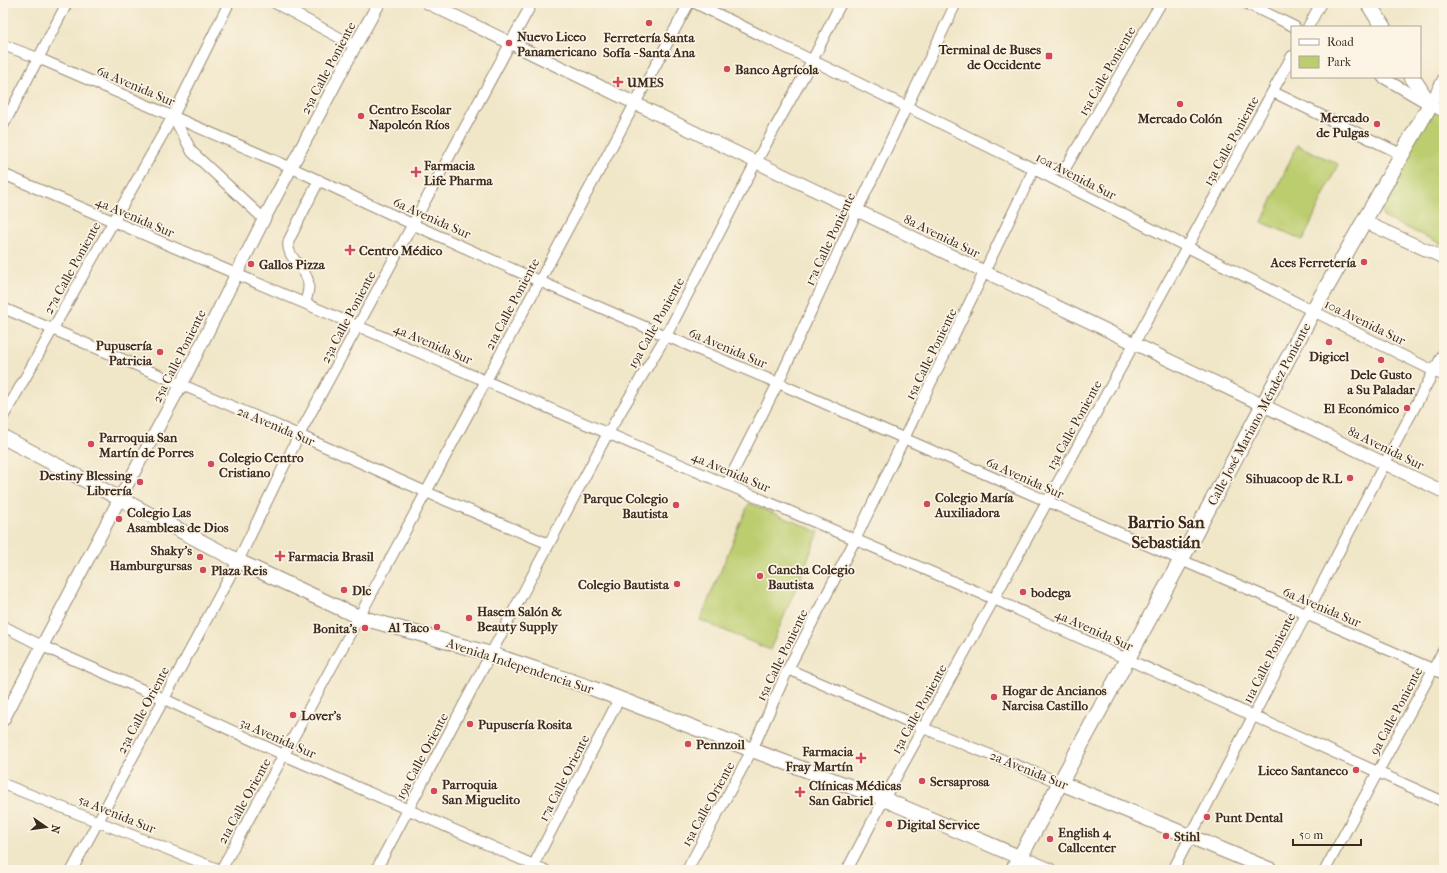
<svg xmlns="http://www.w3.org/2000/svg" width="1447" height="873" font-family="'IM FELL French Canon',serif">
<rect width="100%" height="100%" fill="#fcf5e5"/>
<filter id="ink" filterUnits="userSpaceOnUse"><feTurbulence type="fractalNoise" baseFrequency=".025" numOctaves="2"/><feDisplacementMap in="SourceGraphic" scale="8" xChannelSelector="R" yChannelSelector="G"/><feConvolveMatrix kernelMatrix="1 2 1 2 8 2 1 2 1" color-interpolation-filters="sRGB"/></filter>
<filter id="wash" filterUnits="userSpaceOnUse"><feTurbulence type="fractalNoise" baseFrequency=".012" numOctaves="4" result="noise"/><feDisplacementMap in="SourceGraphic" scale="16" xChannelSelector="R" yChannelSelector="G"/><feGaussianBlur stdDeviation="0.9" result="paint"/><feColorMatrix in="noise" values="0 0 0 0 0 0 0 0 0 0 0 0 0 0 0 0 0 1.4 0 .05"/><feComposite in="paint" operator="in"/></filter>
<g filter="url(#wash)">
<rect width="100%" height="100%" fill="#f0e6c8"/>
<!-- green -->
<g fill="#bccd70" stroke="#7c7c47">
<polygon points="1429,110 1444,111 1444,245 1383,217 1379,203"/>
<polygon points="1297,145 1338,164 1303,240 1262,222"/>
<polygon points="749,503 819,532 770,650 700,620"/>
</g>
</g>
<g filter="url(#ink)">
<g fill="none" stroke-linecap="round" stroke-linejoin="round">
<!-- minor casing -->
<g stroke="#968873" stroke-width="12">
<g id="minor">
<polyline points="275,3 355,46"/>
<polyline points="695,3 1030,167 1313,311 1444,376"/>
<polyline points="1246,3 1295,27"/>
<polyline points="1308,27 1321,3"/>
<polyline points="3,45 38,58 292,168 412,224 539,281 666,336 778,383 1181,560 1444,674"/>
<polyline points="1382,77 1430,105 1444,112"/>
<polyline points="1273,92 1401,154"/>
<polyline points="173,116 192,152 264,219"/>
<polyline points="3,126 67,3"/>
<polyline points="3,174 994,599 1444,802"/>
<path d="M305 303C307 296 310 289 308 281 305 266 284 257 289 240L319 180"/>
<polyline points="3,308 299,435 426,492 549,544"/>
<polyline points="3,417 173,116 229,3"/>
<polyline points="727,484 778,383 857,211 956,3"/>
<polyline points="3,626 42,646 164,699 284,755 545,870"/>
<polyline points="788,669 923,728 1061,783"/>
<polyline points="3,784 220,870"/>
<polyline points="72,870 238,561 299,435 532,3"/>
<polyline points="221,870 359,617 689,3"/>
<polyline points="376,870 608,433 666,336 756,162 812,61 841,3"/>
<polyline points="531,870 619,699"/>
<path d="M687 870 752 750 788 669 855 540 1034 169C1045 162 1056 174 1066 167L1161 3"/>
<polyline points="847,870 884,799 1292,56"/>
<polyline points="1173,870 1385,463 1444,352"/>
<polyline points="1325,870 1444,649"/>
</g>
</g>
<!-- tertiary casing -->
<g stroke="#968873" stroke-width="14">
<g id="tertiary">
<polyline points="428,3 756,162 1444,492"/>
<polyline points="1430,105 1444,79"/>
<polyline points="1365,222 1444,258"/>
<polyline points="3,720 120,498 181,385 264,219 355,46 379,3"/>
</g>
</g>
<!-- secondary casing -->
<g stroke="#968873" stroke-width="16">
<g id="secondary">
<polyline points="3,437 238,561 359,617 491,654 589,687 752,750 884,799 1049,870"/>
<polyline points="1061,783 1271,870"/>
</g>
</g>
<!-- primary casing -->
<g stroke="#968873" stroke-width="17">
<g id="primary">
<polyline points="1368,3 1383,27"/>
<polyline points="1013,870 1181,560 1313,311 1430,105 1412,77"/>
</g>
</g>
<!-- minor -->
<use href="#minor" stroke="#fff" stroke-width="10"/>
<!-- tertiary -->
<use href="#tertiary" stroke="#fff" stroke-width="12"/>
<!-- secondary -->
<use href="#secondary" stroke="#fff" stroke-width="14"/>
<!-- primary -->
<use href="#primary" stroke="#fff" stroke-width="15"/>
</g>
</g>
<!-- markers -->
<g fill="#d1495b" stroke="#fcf5e5" stroke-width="1.5">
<circle cx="649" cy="23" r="4"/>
<circle cx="509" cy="43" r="4"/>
<rect x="1045" y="52" width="8" height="8" rx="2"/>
<circle cx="727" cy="69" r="4"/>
<path d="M616 76h4v4h4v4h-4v4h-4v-4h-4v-4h4z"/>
<circle cx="1180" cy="104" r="4"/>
<circle cx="361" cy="116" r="4"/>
<circle cx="1377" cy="124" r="4"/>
<path d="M414 166h4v4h4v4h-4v4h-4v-4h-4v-4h4z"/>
<path d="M348 244h4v4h4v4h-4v4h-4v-4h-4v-4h4z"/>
<circle cx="1364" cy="262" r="4"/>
<circle cx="251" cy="264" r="4"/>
<circle cx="1329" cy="342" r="4"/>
<circle cx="160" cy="352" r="4"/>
<circle cx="1381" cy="360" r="4"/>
<circle cx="1407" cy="408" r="4"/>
<circle cx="91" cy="444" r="4"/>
<circle cx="211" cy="464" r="4"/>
<circle cx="1350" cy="478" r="4"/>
<circle cx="140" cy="482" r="4"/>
<circle cx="927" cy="504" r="4"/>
<circle cx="676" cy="505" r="4"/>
<circle cx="119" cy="519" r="4"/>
<path d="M278 550h4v4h4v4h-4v4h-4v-4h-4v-4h4z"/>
<circle cx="200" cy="557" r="4"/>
<circle cx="203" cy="570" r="4"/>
<circle cx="760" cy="576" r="4"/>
<circle cx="677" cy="584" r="4"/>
<circle cx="344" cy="590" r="4"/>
<circle cx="1023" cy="592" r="4"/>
<circle cx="469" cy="618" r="4"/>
<circle cx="437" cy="627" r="4"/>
<circle cx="365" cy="628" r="4"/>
<circle cx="994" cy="697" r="4"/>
<circle cx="293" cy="715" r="4"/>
<circle cx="470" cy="724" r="4"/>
<circle cx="688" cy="744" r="4"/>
<path d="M859 752h4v4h4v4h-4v4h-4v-4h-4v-4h4z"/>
<circle cx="1356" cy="770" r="4"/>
<circle cx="922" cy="781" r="4"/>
<circle cx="434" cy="791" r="4"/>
<path d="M798 786h4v4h4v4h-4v4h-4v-4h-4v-4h4z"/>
<circle cx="1207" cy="817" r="4"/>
<circle cx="889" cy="824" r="4"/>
<circle cx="1166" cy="836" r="4"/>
<circle cx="1050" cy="839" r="4"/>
</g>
<g text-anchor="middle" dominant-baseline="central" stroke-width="3.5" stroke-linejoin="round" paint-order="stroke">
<!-- poi labels -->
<g font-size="13" font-weight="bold" fill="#3b2a1e" stroke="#fcf5e5" text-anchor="start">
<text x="517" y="36">Nuevo Liceo<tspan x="517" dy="15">Panamericano</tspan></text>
<text x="649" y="37" text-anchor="middle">Ferretería Santa<tspan x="649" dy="15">Sofía - Santa Ana</tspan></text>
<text x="1041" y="49" text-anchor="end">Terminal de Buses<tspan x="1041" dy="15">de Occidente</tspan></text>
<text x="735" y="69">Banco Agrícola</text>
<text x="627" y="82">UMES</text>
<text x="369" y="109">Centro Escolar<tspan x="369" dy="15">Napoleón Ríos</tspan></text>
<text x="1369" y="117" text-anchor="end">Mercado<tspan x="1369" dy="15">de Pulgas</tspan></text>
<text x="1180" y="118" text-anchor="middle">Mercado Colón</text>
<text x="424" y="165">Farmacia<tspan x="424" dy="15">Life Pharma</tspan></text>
<text x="359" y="250">Centro Médico</text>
<text x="1356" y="262" text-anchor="end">Aces Ferretería</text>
<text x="259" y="264">Gallos Pizza</text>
<text x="152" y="345" text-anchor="end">Pupusería<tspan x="152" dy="15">Patricia</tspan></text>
<text x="1329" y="356" text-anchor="middle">Digicel</text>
<text x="1381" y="374" text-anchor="middle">Dele Gusto<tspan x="1381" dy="15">a Su Paladar</tspan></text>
<text x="1399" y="408" text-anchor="end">El Económico</text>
<text x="99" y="437">Parroquia San<tspan x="99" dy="15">Martín de Porres</tspan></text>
<text x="219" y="457">Colegio Centro<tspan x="219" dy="15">Cristiano</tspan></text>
<text x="132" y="475" text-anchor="end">Destiny Blessing<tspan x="132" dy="15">Librería</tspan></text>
<text x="1342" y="478" text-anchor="end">Sihuacoop de R.L</text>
<text x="935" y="497">Colegio María<tspan x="935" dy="15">Auxiliadora</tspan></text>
<text x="668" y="498" text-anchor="end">Parque Colegio<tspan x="668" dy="15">Bautista</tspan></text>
<text x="127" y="512">Colegio Las<tspan x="127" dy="15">Asambleas de Dios</tspan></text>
<text x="192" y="550" text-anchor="end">Shaky's<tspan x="192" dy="15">Hamburgursas</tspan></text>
<text x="288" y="556">Farmacia Brasil</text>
<text x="768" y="569">Cancha Colegio<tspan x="768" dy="15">Bautista</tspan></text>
<text x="211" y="570">Plaza Reis</text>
<text x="669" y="584" text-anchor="end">Colegio Bautista</text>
<text x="352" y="590">Dlc</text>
<text x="1031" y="592">bodega</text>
<text x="477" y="611">Hasem Salón &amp;<tspan x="477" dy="15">Beauty Supply</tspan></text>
<text x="429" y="627" text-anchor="end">Al Taco</text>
<text x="357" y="628" text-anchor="end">Bonita's</text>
<text x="1002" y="690">Hogar de Ancianos<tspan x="1002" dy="15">Narcisa Castillo</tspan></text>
<text x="301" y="715">Lover's</text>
<text x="478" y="724">Pupusería Rosita</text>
<text x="696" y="744">Pennzoil</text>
<text x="853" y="751" text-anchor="end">Farmacia<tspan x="853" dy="15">Fray Martín</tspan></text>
<text x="1348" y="770" text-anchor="end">Liceo Santaneco</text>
<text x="930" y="781">Sersaprosa</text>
<text x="442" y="784">Parroquia<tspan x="442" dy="15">San Miguelito</tspan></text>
<text x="809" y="785">Clínicas Médicas<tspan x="809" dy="15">San Gabriel</tspan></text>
<text x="1215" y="817">Punt Dental</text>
<text x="897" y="824">Digital Service</text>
<text x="1058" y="832">English 4<tspan x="1058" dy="15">Callcenter</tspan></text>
<text x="1174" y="836">Stihl</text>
</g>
<!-- street labels -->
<g font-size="13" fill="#3b2a1e" stroke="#fcf5e5">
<text transform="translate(328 68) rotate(-62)">25a Calle Poniente</text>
<text transform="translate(1107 71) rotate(-60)">15a Calle Poniente</text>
<text transform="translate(136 86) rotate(23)">6a Avenida Sur</text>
<text transform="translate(1231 141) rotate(-61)">13a Calle Poniente</text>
<text transform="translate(1076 176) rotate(27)">10a Avenida Sur</text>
<text transform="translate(135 217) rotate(23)">4a Avenida Sur</text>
<text transform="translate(432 218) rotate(24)">6a Avenida Sur</text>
<text transform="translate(942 236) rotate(26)">8a Avenida Sur</text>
<text transform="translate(830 239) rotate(-65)">17a Calle Poniente</text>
<text transform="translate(72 268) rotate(-61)">27a Calle Poniente</text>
<text transform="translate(512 304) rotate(-62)">21a Calle Poniente</text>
<text transform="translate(348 317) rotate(-62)">23a Calle Poniente</text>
<text transform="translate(1365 322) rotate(26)">10a Avenida Sur</text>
<text transform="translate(656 323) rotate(-61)">19a Calle Poniente</text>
<text transform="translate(433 344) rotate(23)">4a Avenida Sur</text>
<text transform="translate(728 348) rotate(23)">6a Avenida Sur</text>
<text transform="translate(931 354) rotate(-64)">15a Calle Poniente</text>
<text transform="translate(179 356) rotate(-63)">25a Calle Poniente</text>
<text transform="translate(1259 414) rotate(-62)">Calle José Mariano Méndez Poniente</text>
<text transform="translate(1074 425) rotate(-61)">13a Calle Poniente</text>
<text transform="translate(276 426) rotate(23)">2a Avenida Sur</text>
<text transform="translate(1386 448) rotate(26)">8a Avenida Sur</text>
<text transform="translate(731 472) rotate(23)">4a Avenida Sur</text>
<text transform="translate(1025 478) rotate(24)">6a Avenida Sur</text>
<text transform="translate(1322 607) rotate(23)">6a Avenida Sur</text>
<text transform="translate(1094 630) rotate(24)">4a Avenida Sur</text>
<text transform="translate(782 655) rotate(-64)">15a Calle Poniente</text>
<text transform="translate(1269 658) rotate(-63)">11a Calle Poniente</text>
<text transform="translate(520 666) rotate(18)">Avenida Independencia Sur</text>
<text transform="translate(919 709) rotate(-61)">13a Calle Poniente</text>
<text transform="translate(143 710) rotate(-62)">23a Calle Oriente</text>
<text transform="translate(1396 711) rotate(-62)">9a Calle Poniente</text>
<text transform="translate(278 738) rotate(24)">3a Avenida Sur</text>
<text transform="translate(422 756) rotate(-62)">19a Calle Oriente</text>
<text transform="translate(1029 770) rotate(22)">2a Avenida Sur</text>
<text transform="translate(564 778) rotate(-63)">17a Calle Oriente</text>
<text transform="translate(244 801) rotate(-61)">21a Calle Oriente</text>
<text transform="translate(708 804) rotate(-61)">15a Calle Oriente</text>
<text transform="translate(117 814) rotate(22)">5a Avenida Sur</text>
</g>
<!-- district labels -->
<g font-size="17" font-weight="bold" fill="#3b2a1e" stroke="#fcf5e5">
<text x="1166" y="522">Barrio San<tspan x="1166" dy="20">Sebastián</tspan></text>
</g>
</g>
<!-- margin -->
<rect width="1447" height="873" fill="none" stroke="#fcf5e5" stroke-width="16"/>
<!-- legend -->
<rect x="1291" y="26" width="130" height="52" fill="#fcf5e5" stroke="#afa495"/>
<rect x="1299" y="39" width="20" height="6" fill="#ffffff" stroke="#afa495"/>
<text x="1327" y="46" font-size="12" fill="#3b2a1e">Road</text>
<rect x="1299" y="56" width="20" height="12" fill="#bccd70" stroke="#afa495"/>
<text x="1327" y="66" font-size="12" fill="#3b2a1e">Park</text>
<!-- north arrow -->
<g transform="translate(46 827) rotate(103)" stroke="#fcf5e5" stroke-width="3" paint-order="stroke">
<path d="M0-3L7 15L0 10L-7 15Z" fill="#3b2a1e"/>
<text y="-6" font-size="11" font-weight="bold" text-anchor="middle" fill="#3b2a1e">N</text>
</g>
<!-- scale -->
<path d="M1293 839v6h68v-6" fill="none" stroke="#3b2a1e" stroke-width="2"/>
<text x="1299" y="839" font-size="12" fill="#3b2a1e" stroke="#fcf5e5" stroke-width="3" paint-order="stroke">50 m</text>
</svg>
